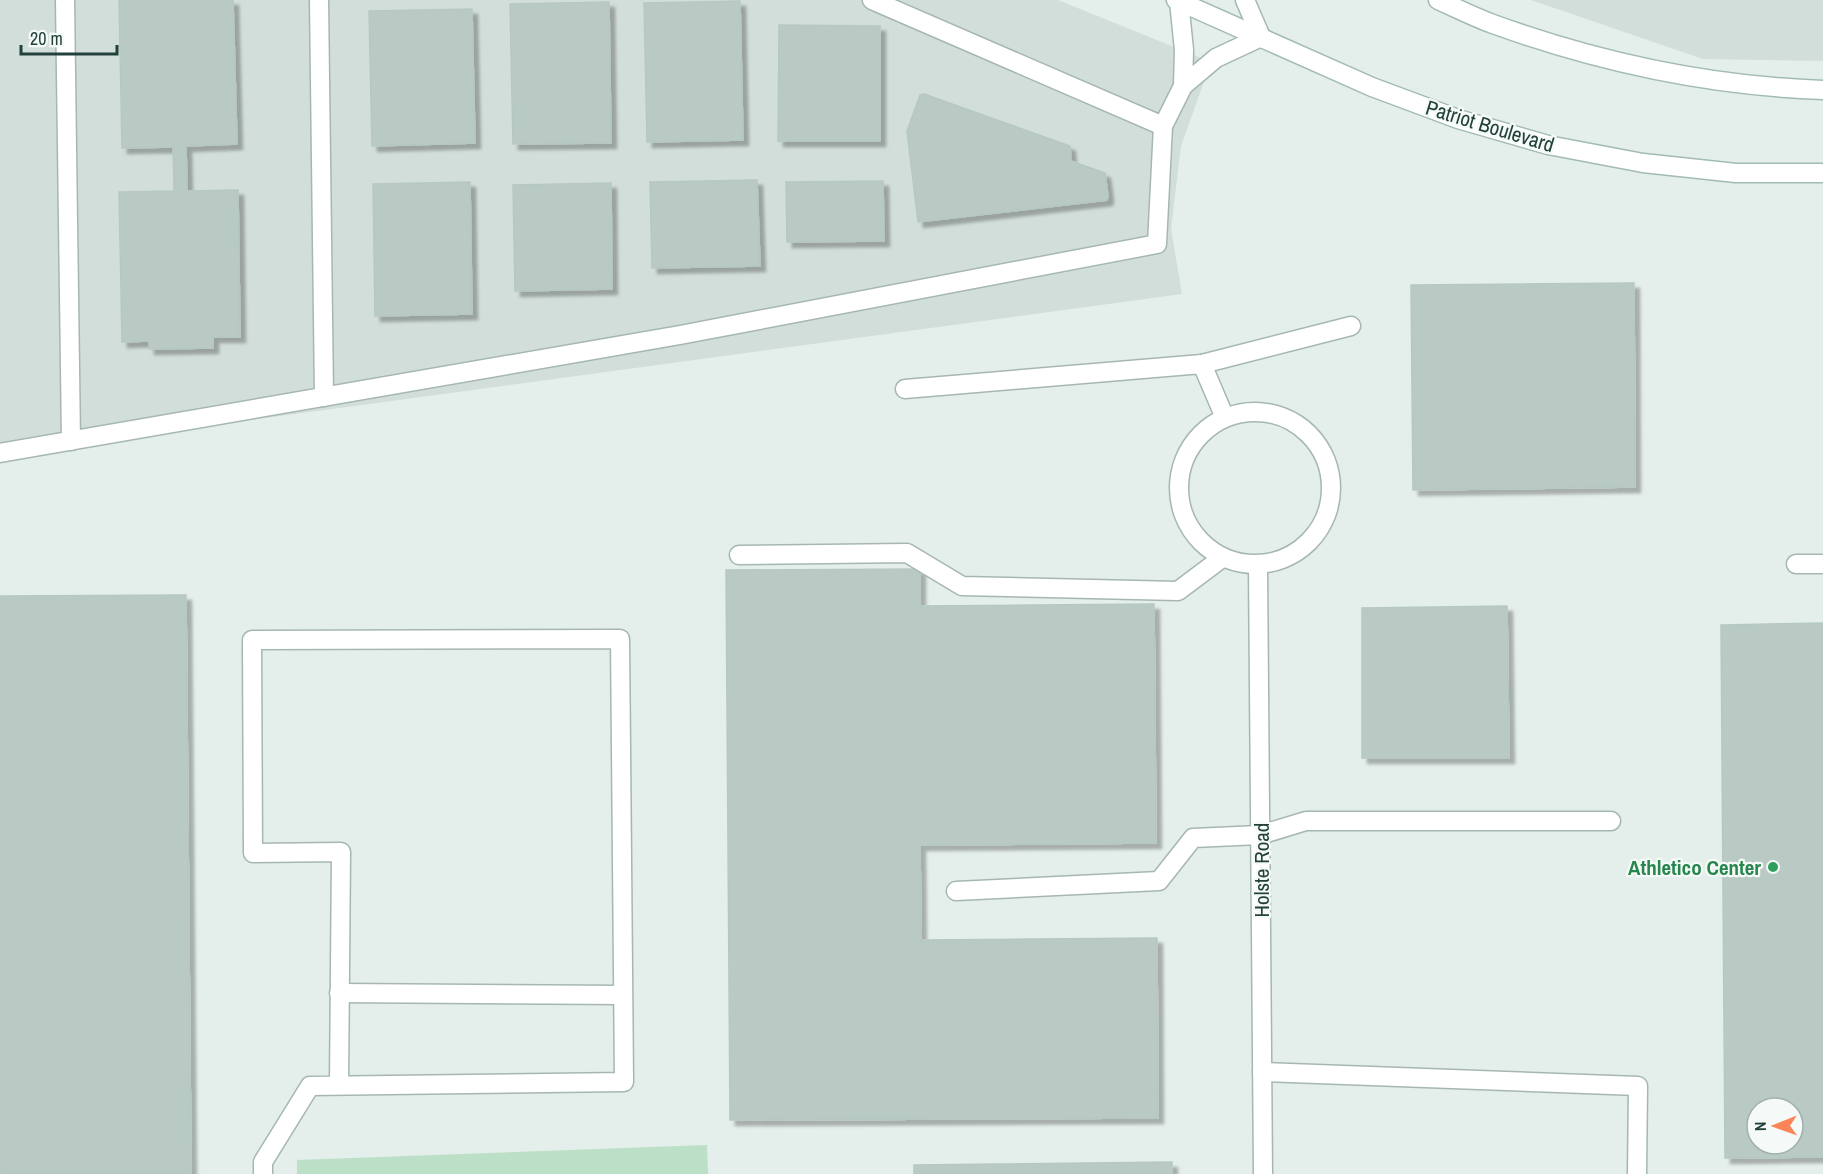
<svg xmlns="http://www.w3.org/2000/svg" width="1823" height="1174" font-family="'Archivo Narrow',sans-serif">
<defs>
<filter id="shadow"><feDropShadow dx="5.5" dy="5.5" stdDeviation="1.5" flood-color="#0004"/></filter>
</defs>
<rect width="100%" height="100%" fill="#e4eeea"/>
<!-- built -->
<g fill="#d2ded9">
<polygon points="0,0 1058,0 1211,62 1181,146 1171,229 1182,294 0,454"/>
<polygon points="1531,0 1823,0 1823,61 1703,59"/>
</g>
<!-- green -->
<polygon fill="#bce0c7" points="707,1145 708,1174 297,1174 297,1160"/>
<!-- building -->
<g fill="#b9c9c3" stroke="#b6c9c1" stroke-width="1.5" fill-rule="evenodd" filter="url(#shadow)">
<polygon points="119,0 233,0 237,144 186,146 187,191 238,190 240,337 213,337 213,348 149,349 149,341 122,342 119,192 174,191 173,147 122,148"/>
<polygon points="740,1 743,140 647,142 644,3"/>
<polygon points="609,2 611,143 513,144 510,4"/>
<polygon points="472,9 475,143 372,146 369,11"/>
<polygon points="779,25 880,26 880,141 778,141"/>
<polygon points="924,94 1070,146 1071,161 1105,173 1108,196 1107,200 918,222 907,131 920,95"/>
<polygon points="757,180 760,266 652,268 650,182"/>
<polygon points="883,181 884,241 787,242 786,182"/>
<polygon points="470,182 472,314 375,316 373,184"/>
<polygon points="611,183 612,289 515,291 513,185"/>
<polygon points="1634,283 1635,487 1413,490 1411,285"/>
<polygon points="920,569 920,606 1154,604 1156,843 920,845 921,940 1157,938 1158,1118 730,1120 726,570"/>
<polygon points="186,595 191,1174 0,1174 0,596"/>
<polygon points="1507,606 1509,758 1362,758 1362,608"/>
<path d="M1823 623V1157L1725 1158 1721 625ZM1757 1108H1793V1144H1757Z"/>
<polygon points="1172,1162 1172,1174 914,1174 914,1165"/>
</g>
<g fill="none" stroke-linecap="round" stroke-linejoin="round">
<!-- service casing -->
<g stroke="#a6b7b2" stroke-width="21">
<g id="service">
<polyline points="65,0 71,441"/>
<polyline points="319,0 324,397"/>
<polyline points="1179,1 1184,50 1183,86 1216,58 1261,37"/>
<polyline points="1163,126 1183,86"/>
<polyline points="1202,364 1351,326"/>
<polyline points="905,389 1202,364 1225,418"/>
<polyline points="0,453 680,335 1157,244 1163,126 872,0"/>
<polyline points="739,555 907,553 962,586 1178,591 1222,558"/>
<polyline points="1796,564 1823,564"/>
<polyline points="956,891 1159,881 1193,838 1260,835 1306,821 1611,821"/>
<polyline points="339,993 623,995"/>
<polyline points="1262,1072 1638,1086 1637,1174"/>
<polyline points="263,1174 263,1162 310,1086 624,1082 620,639 252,640 253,853 341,852 339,1085"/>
</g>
</g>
<!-- minor casing -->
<g stroke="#a6b7b2" stroke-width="21">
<g id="minor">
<circle cx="1255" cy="488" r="76"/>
<polyline points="1258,566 1263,1174"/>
</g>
</g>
<!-- secondary casing -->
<g stroke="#a2bbb3" stroke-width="21">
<g id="secondary">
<polyline points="1176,0 1372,87 1458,119 1548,145 1643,163 1736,173 1823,173"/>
<polyline points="1245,0 1261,37"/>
<path d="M1438 0C1456 8 1474 17 1493 24 1598 62 1711 86 1823 90"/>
</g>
</g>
<!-- service -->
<use href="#service" stroke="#fff" stroke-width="18"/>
<!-- minor -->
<use href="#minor" stroke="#fff" stroke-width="18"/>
<!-- secondary -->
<use href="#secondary" stroke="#fff" stroke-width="18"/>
</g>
<!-- markers -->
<circle fill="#2e9e5b" stroke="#f5faf8" stroke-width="2" cx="1773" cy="867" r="6"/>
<g text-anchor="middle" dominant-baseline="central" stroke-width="4.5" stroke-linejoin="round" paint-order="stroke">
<!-- street labels -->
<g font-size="21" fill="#22413a" stroke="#f5faf8">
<text transform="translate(1490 126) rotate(17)">Patriot Boulevard</text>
<text transform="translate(1261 870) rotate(-90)">Holste Road</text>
</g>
<!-- leisure labels -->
<g font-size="21" font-weight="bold" fill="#27864d" stroke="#f5faf8" text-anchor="end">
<text x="1761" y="867">Athletico Center</text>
</g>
</g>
<!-- north arrow -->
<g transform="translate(1775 1126) rotate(269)"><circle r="28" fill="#f5faf8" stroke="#a1b0ac" stroke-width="1.5"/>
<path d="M0-4.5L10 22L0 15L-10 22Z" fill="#fa8457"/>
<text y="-9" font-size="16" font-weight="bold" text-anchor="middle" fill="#22413a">N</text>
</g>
<!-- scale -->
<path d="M21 45v9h96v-9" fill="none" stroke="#22413a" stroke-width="3"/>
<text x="30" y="45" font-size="18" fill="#22413a" stroke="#f5faf8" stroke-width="4.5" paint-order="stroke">20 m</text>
</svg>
